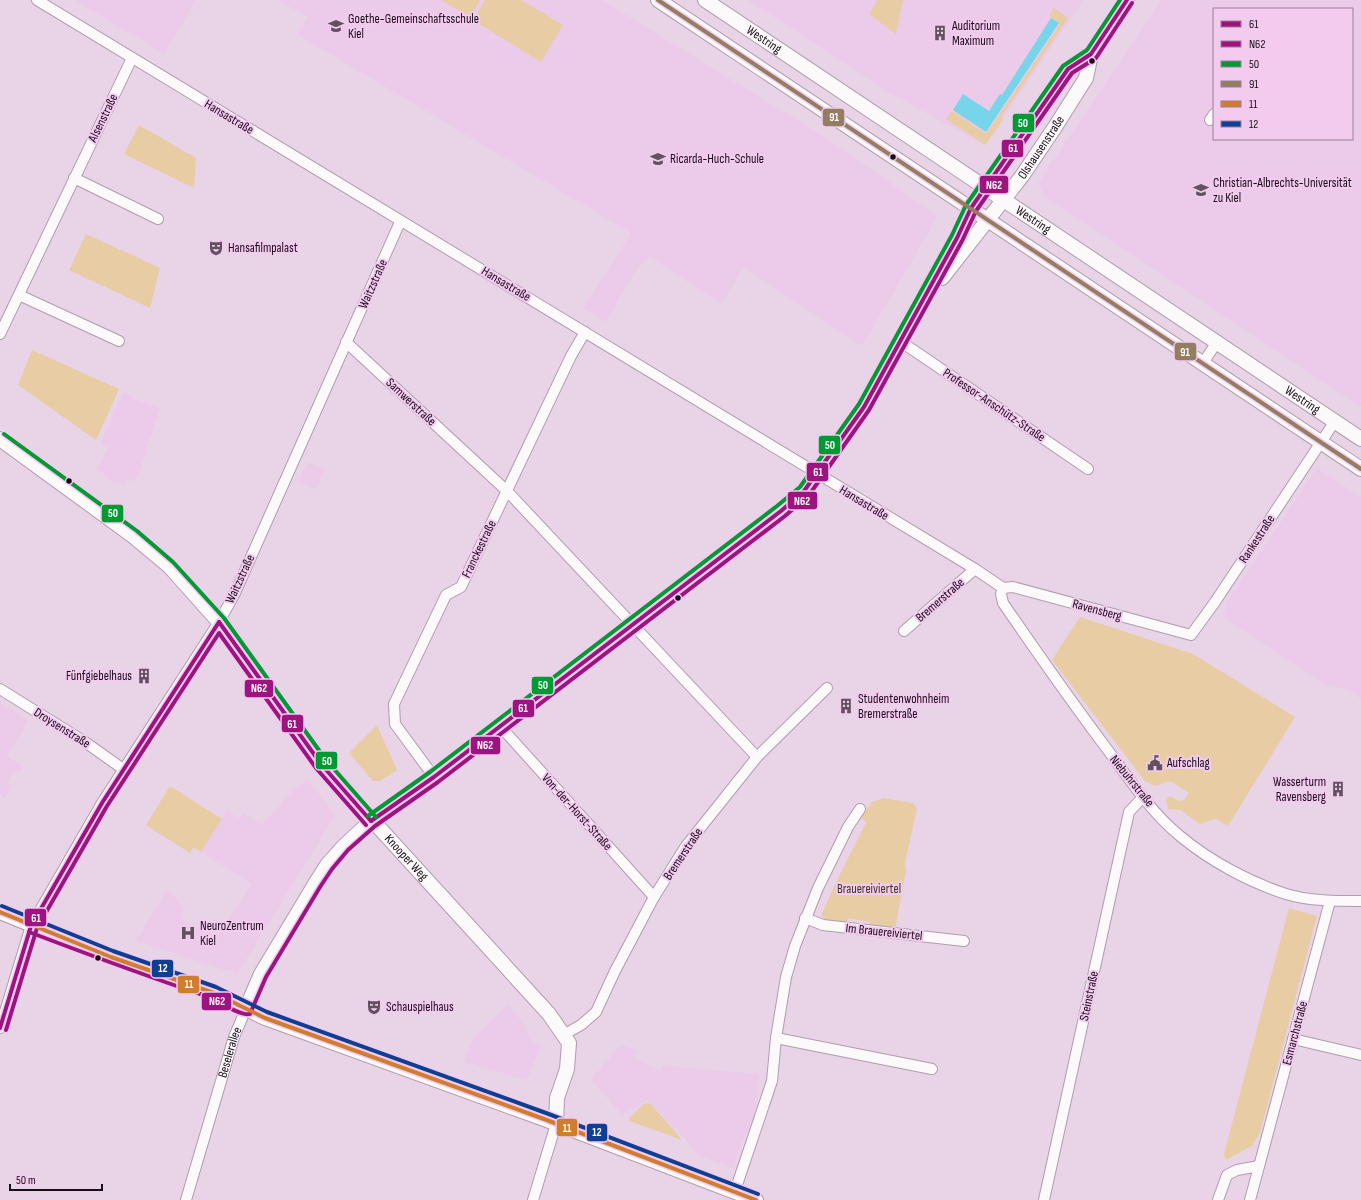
<svg xmlns="http://www.w3.org/2000/svg" width="1361" height="1200" font-family="'Sofia Sans Condensed',sans-serif">
<rect width="100%" height="100%" fill="#e9d4e7"/>
<!-- built -->
<g fill="#eccae9" fill-rule="evenodd">
<polygon points="75,0 196,0 164,54"/>
<polygon points="279,0 602,0 826,138 938,216 862,346 744,267 721,304 650,257 639,265 606,322 584,308 631,233 297,34 308,18"/>
<polygon points="748,0 1084,0 985,145 895,96"/>
<path d="M1161 0H1361V407L1045 197 1038 183ZM1214 9H1352V139H1214Z"/>
<polygon points="123,393 132,396 131,398 160,408 138,476 134,482 128,478 123,485 117,481 115,484 97,468 109,449 101,443"/>
<polygon points="307,462 325,469 316,489 298,482"/>
<polygon points="1317,468 1361,497 1361,699 1349,691 1325,684 1224,618 1228,601"/>
<polygon points="0,701 4,706 29,720 7,756 23,767 20,772 15,769 7,782 12,786 5,798 0,796"/>
<polygon points="308,779 335,816 237,974 136,941 166,892 177,898 183,913 181,920 218,935 252,884 201,852 227,811 239,818 243,813 262,825 293,790"/>
<polygon points="507,1005 521,1020 533,1043 541,1046 527,1080 464,1062 474,1037"/>
<polygon points="621,1045 637,1050 634,1059 646,1063 646,1065 660,1070 662,1066 759,1074 754,1119 743,1140 733,1168 697,1155 687,1141 648,1100 622,1115 591,1079"/>
</g>
<!-- green -->
<g fill="#e7cca4">
<polygon points="441,0 480,0 470,17"/>
<polygon points="485,0 521,0 563,25 541,62 473,20"/>
<polygon points="878,0 903,0 896,34 869,14"/>
<polygon points="1054,8 1068,18 1002,116 1003,120 985,145 946,119 952,111 986,134 1060,24 1049,16"/>
<polygon points="139,125 196,158 194,188 124,154"/>
<polygon points="86,234 160,268 150,308 69,270"/>
<polygon points="32,350 119,389 96,440 18,385"/>
<polygon points="1080,617 1193,654 1295,717 1228,826 1216,819 1199,824 1181,810 1168,809 1166,800 1170,796 1180,801 1184,800 1189,793 1170,781 1155,786 1145,781 1052,660"/>
<polygon points="377,725 397,770 380,781 373,781 349,753"/>
<polygon points="170,786 222,819 201,852 193,847 190,853 146,825"/>
<polygon points="884,798 913,803 917,809 905,862 906,871 895,929 869,926 870,922 849,918 846,924 828,921 823,918 822,914 838,878 866,823 861,817 872,802"/>
<polygon points="1289,908 1317,916 1260,1133 1252,1146 1226,1160 1224,1154"/>
<polygon points="648,1103 651,1104 682,1140 629,1121 629,1118 644,1104"/>
</g>
<!-- water -->
<polygon fill="#76d5ea" points="1051,18 1059,23 986,132 953,110 963,94 989,111 1000,94 1002,95"/>
<g fill="none" stroke-linecap="round" stroke-linejoin="round">
<!-- street casing -->
<g stroke="#ae9dac" stroke-width="12">
<g id="street">
<polyline points="37,0 975,569 1003,588"/>
<polyline points="1210,120 1214,114"/>
<polyline points="74,178 158,219"/>
<polyline points="19,295 119,341"/>
<polyline points="0,334 132,58"/>
<polyline points="900,341 1088,469"/>
<polyline points="346,342 507,491 757,757"/>
<polyline points="1203,363 1217,342"/>
<path d="M1003 588 1001 594 1003 603C1038 654 1073 704 1110 753 1131 782 1152 813 1180 836 1210 861 1249 882 1286 894 1308 901 1338 901 1361 901"/>
<polyline points="1003,588 1013,587 1191,635 1215,602 1335,421"/>
<polyline points="904,631 975,569"/>
<polyline points="0,689 85,742 123,769"/>
<polyline points="500,726 654,897"/>
<polyline points="434,777 395,724 394,704 446,595 461,587 571,356 585,332"/>
<polyline points="805,918 823,925 964,941"/>
<polyline points="0,1028 31,926 102,803 219,622 235,593 400,222"/>
<polyline points="565,1034 581,1025 596,1012 615,971 654,897 686,846 757,757 827,688"/>
<polyline points="776,1038 932,1069"/>
<polyline points="1293,1039 1361,1055"/>
<polyline points="735,1191 772,1081 776,1038 786,977 795,946 818,888 848,827 860,809"/>
<path id="s1" d="M186 1200 234 1037 246 1009"/>
<polyline points="533,1200 556,1124"/>
<polyline points="1044,1200 1129,812 1143,797"/>
<polyline points="1218,1200 1227,1175 1237,1170 1259,1166"/>
<polyline points="1250,1200 1330,901"/>
</g>
</g>
<!-- secondary casing -->
<g stroke="#ae9dac" stroke-width="16">
<g id="secondary">
<polyline points="658,0 1361,469"/>
<path id="s2" d="M705 0 1361 439"/>
<path id="s3" d="M942 278 1022 176 1055 127 1086 78 1091 54 1127 0"/>
<path id="s4" d="M0 439 133 536 169 566 219 622 321 764 549 1014 569 1043 567 1069 557 1098 556 1124"/>
<polyline points="0,912 111,957 214,993 265,1018 544,1119 756,1200"/>
<polyline points="246,1009 261,974 315,884 327,865 344,846 371,821 434,777 781,511 804,491 830,457 864,407 957,238 971,208 1068,69 1091,54"/>
</g>
</g>
<!-- street -->
<use href="#street" stroke="#fcf9fb" stroke-width="10"/>
<!-- secondary -->
<use href="#secondary" stroke="#fcf9fb" stroke-width="14"/>
<!-- bus-1 casing -->
<g stroke="#f2cbef" stroke-width="7">
<g id="bus-1">
<polyline points="219,622 321,764 371,821"/>
<polyline points="371,821 434,777 781,511 804,491 864,407 957,238 971,208 1068,69 1091,54 1127,0"/>
<polyline points="0,1028 31,926 102,803 219,622"/>
</g>
</g>
<!-- bus-2 casing -->
<g stroke="#f2cbef" stroke-width="7">
<g id="bus-2">
<path d="M29 932C87 954 146 976 206 996 215 1000 242 1017 250 1014L266 977 320 887 332 869 348 850 375 826 438 782 785 516 809 495 869 410 962 241 976 211 1072 73 1096 58 1132 3"/>
<polyline points="6,1030 37,928 107,806 219,633 316,768 366,825"/>
</g>
</g>
<!-- bus-3 casing -->
<g stroke="#f2cbef" stroke-width="7">
<g id="bus-3">
<polyline points="4,434 137,531 173,562 224,618 326,760 376,817"/>
<polyline points="368,816 430,772 777,506 800,487 859,404 952,235 966,205 1063,66 1087,50 1120,0"/>
</g>
</g>
<!-- bus-4 casing -->
<g stroke="#f2cbef" stroke-width="7">
<polyline id="bus-4" points="658,0 1361,469"/>
</g>
<!-- bus-5 casing -->
<g stroke="#f2cbef" stroke-width="7">
<polyline id="bus-5" points="0,912 111,957 214,993 265,1018 544,1119 756,1200"/>
</g>
<!-- bus-6 casing -->
<g stroke="#f2cbef" stroke-width="7">
<polyline id="bus-6" points="2,906 113,951 216,987 267,1012 546,1113 758,1194"/>
</g>
<!-- bus-1 -->
<use href="#bus-1" stroke="#9d1380" stroke-width="4"/>
<!-- bus-2 -->
<use href="#bus-2" stroke="#9d1380" stroke-width="4"/>
<!-- bus-3 -->
<use href="#bus-3" stroke="#093" stroke-width="4"/>
<!-- bus-4 -->
<use href="#bus-4" stroke="#947e62" stroke-width="4"/>
<!-- bus-5 -->
<use href="#bus-5" stroke="#d17d2e" stroke-width="4"/>
<!-- bus-6 -->
<use href="#bus-6" stroke="#0f3f93" stroke-width="4"/>
</g>
<!-- icons -->
<defs>
<g id="school-bare" transform="scale(1.2)"><path d="M0-5L7-2L0 1L-7-2ZM-4 1L0 2.5L4 1V4Q0 6-4 4Z" fill="#625261" stroke="#f2cbef" stroke-width="2.5" paint-order="stroke"/></g>
<g id="building-bare" transform="scale(1.2)"><path d="M-4-6H4V6H1V3H-1V6H-4ZM-2.5-4.3h1.7v1.8h-1.7ZM.8-4.3h1.7v1.8H.8ZM-2.5-1h1.7V.8h-1.7ZM.8-1h1.7V.8H.8Z" fill="#625261" stroke="#f2cbef" stroke-width="2.5" paint-order="stroke"/></g>
<g id="university-bare" transform="scale(1.2)"><path d="M0-5L7-2L0 1L-7-2ZM-4 1L0 2.5L4 1V4Q0 6-4 4Z" fill="#625261" stroke="#f2cbef" stroke-width="2.5" paint-order="stroke"/></g>
<g id="theatre-bare" transform="scale(1.2)"><path d="M-5-5.5Q0-4 5-5.5V0Q5 5 0 6Q-5 5-5 0ZM-3.3-2.5H-1v1.5H-3.3ZM1-2.5H3.3v1.5H1ZM-2.8 1Q0 5.5 2.8 1Z" fill="#625261" stroke="#f2cbef" stroke-width="2.5" paint-order="stroke"/></g>
<g id="civic-bare" transform="scale(1.2)"><path d="M-.6-6.5H3V-4.5H.6V-3L4-1V1h2V6H-6V1h2V-1L-.6-3ZM-1.2 2.5V6h2.4V2.5Z" fill="#625261" stroke="#f2cbef" stroke-width="2.5" paint-order="stroke"/></g>
<g id="hospital-bare" transform="scale(1.2)"><path d="M-5-5h3v3.5h4V-5h3V5h-3V1.5h-4V5h-3Z" fill="#625261" stroke="#f2cbef" stroke-width="2.5" paint-order="stroke"/></g>
</defs>
<g fill-rule="evenodd">
<use href="#school-bare" x="336" y="26"/>
<use href="#building-bare" x="940" y="33"/>
<use href="#school-bare" x="658" y="159"/>
<use href="#university-bare" x="1201" y="190"/>
<use href="#theatre-bare" x="216" y="248"/>
<use href="#building-bare" x="144" y="676"/>
<use href="#building-bare" x="846" y="706"/>
<use href="#civic-bare" x="1155" y="763"/>
<use href="#building-bare" x="1338" y="789"/>
<use href="#hospital-bare" x="188" y="933"/>
<use href="#theatre-bare" x="374" y="1007"/>
</g>
<!-- markers -->
<g fill="#190c19" stroke="#f2cbef" stroke-width="1.5">
<circle cx="1092" cy="61" r="3.5"/>
<circle cx="893" cy="157" r="3.5"/>
<circle cx="69" cy="481" r="3.5"/>
<circle cx="678" cy="598" r="3.5"/>
<circle cx="98" cy="958" r="3.5"/>
</g>
<g text-anchor="middle" dominant-baseline="central" stroke-width="4" stroke-linejoin="round" paint-order="stroke">
<!-- poi labels -->
<g font-size="13" fill="#190c19" stroke="#f2cbef" text-anchor="start">
<text x="348" y="19">Goethe-Gemeinschaftsschule<tspan x="348" dy="15">Kiel</tspan></text>
<text x="952" y="26">Auditorium<tspan x="952" dy="15">Maximum</tspan></text>
<text x="670" y="159">Ricarda-Huch-Schule</text>
<text x="1213" y="183">Christian-Albrechts-Universität<tspan x="1213" dy="15">zu Kiel</tspan></text>
<text x="228" y="248">Hansafilmpalast</text>
<text x="132" y="676" text-anchor="end">Fünfgiebelhaus</text>
<text x="858" y="699">Studentenwohnheim<tspan x="858" dy="15">Bremerstraße</tspan></text>
<text x="1167" y="763">Aufschlag</text>
<text x="1326" y="782" text-anchor="end">Wasserturm<tspan x="1326" dy="15">Ravensberg</tspan></text>
<text x="200" y="926">NeuroZentrum<tspan x="200" dy="15">Kiel</tspan></text>
<text x="386" y="1007">Schauspielhaus</text>
</g>
<!-- street labels -->
<g font-size="13" fill="#190c19" stroke="#f2cbef">
<text stroke="none"><textPath href="#s2" startOffset="71">Westring</textPath></text>
<text transform="translate(229 117) rotate(31)">Hansastraße</text>
<text transform="translate(103 118) rotate(-64)">Alsenstraße</text>
<text stroke="none"><textPath href="#s3" startOffset="164">Olshausenstraße</textPath></text>
<text stroke="none"><textPath href="#s2" startOffset="395">Westring</textPath></text>
<text transform="translate(373 284) rotate(-66)">Waitzstraße</text>
<text transform="translate(506 284) rotate(31)">Hansastraße</text>
<text stroke="none"><textPath href="#s2" startOffset="719">Westring</textPath></text>
<text transform="translate(411 402) rotate(43)">Samwerstraße</text>
<text transform="translate(994 405) rotate(34)">Professor-Anschütz-Straße</text>
<text transform="translate(864 503) rotate(31)">Hansastraße</text>
<text transform="translate(1257 539) rotate(-57)">Rankestraße</text>
<text transform="translate(479 549) rotate(-64)">Franckestraße</text>
<text transform="translate(240 579) rotate(-65)">Waitzstraße</text>
<text transform="translate(940 600) rotate(-41)">Bremerstraße</text>
<text transform="translate(1097 610) rotate(15)">Ravensberg</text>
<text transform="translate(62 728) rotate(32)">Droysenstraße</text>
<text transform="translate(1132 781) rotate(51)">Niebuhrstraße</text>
<text transform="translate(577 812) rotate(48)">Von-der-Horst-Straße</text>
<text transform="translate(683 854) rotate(-56)">Bremerstraße</text>
<text stroke="none"><textPath href="#s4" startOffset="588">Knooper Weg</textPath></text>
<text transform="translate(884 932) rotate(6)">Im Brauereiviertel</text>
<text transform="translate(1089 996) rotate(-78)">Steinstraße</text>
<text transform="translate(1295 1033) rotate(-75)">Esmarchstraße</text>
<text stroke="none"><textPath href="#s1" startOffset="154">Beselerallee</textPath></text>
</g>
<!-- park labels -->
<g font-size="13" fill="#3c341e" stroke="#f2cbef">
<text x="869" y="889">Brauereiviertel</text>
</g>
</g>
<g stroke="#f2cbef" stroke-width="1.5">
<rect x="822" y="108" width="23" height="19" rx="4" fill="#947e62"/>
<rect x="1012" y="113" width="23" height="20" rx="4" fill="#093"/>
<rect x="1001" y="139" width="23" height="19" rx="4" fill="#9d1380"/>
<rect x="979" y="175" width="30" height="19" rx="4" fill="#9d1380"/>
<rect x="1174" y="342" width="23" height="19" rx="4" fill="#947e62"/>
<rect x="818" y="435" width="23" height="20" rx="4" fill="#093"/>
<rect x="806" y="462" width="23" height="20" rx="4" fill="#9d1380"/>
<rect x="787" y="491" width="31" height="19" rx="4" fill="#9d1380"/>
<rect x="101" y="504" width="23" height="19" rx="4" fill="#093"/>
<rect x="531" y="676" width="23" height="19" rx="4" fill="#093"/>
<rect x="244" y="679" width="30" height="19" rx="4" fill="#9d1380"/>
<rect x="512" y="699" width="23" height="19" rx="4" fill="#9d1380"/>
<rect x="281" y="714" width="23" height="19" rx="4" fill="#9d1380"/>
<rect x="470" y="736" width="31" height="19" rx="4" fill="#9d1380"/>
<rect x="315" y="751" width="23" height="19" rx="4" fill="#093"/>
<rect x="24" y="908" width="23" height="19" rx="4" fill="#9d1380"/>
<rect x="151" y="959" width="23" height="19" rx="4" fill="#0f3f93"/>
<rect x="177" y="975" width="23" height="19" rx="4" fill="#d17d2e"/>
<rect x="201" y="992" width="31" height="19" rx="4" fill="#9d1380"/>
<rect x="556" y="1118" width="22" height="19" rx="4" fill="#d17d2e"/>
<rect x="586" y="1123" width="22" height="19" rx="4" fill="#0f3f93"/>
</g>
<g font-size="11" text-anchor="middle" font-weight="bold" fill="#fff">
<text x="834" y="121">91</text>
<text x="1023" y="127">50</text>
<text x="1013" y="152">61</text>
<text x="994" y="189">N62</text>
<text x="1185" y="356">91</text>
<text x="830" y="449">50</text>
<text x="818" y="476">61</text>
<text x="802" y="505">N62</text>
<text x="113" y="517">50</text>
<text x="543" y="689">50</text>
<text x="259" y="692">N62</text>
<text x="523" y="712">61</text>
<text x="292" y="728">61</text>
<text x="485" y="749">N62</text>
<text x="327" y="765">50</text>
<text x="36" y="922">61</text>
<text x="163" y="972">12</text>
<text x="189" y="988">11</text>
<text x="217" y="1005">N62</text>
<text x="567" y="1132">11</text>
<text x="597" y="1136">12</text>
</g>
<!-- legend -->
<rect x="1213" y="8" width="140" height="132" fill="#f2cbef" stroke="#9b7f99"/>
<rect x="1221" y="21" width="20" height="6" fill="#9d1380" stroke="#9b7f99"/>
<text x="1249" y="28" font-size="12" fill="#190c19">61</text>
<rect x="1221" y="41" width="20" height="6" fill="#9d1380" stroke="#9b7f99"/>
<text x="1249" y="48" font-size="12" fill="#190c19">N62</text>
<rect x="1221" y="61" width="20" height="6" fill="#009933" stroke="#9b7f99"/>
<text x="1249" y="68" font-size="12" fill="#190c19">50</text>
<rect x="1221" y="81" width="20" height="6" fill="#947e62" stroke="#9b7f99"/>
<text x="1249" y="88" font-size="12" fill="#190c19">91</text>
<rect x="1221" y="101" width="20" height="6" fill="#d17d2e" stroke="#9b7f99"/>
<text x="1249" y="108" font-size="12" fill="#190c19">11</text>
<rect x="1221" y="121" width="20" height="6" fill="#0f3f93" stroke="#9b7f99"/>
<text x="1249" y="128" font-size="12" fill="#190c19">12</text>
<!-- scale -->
<path d="M10 1184v6h92v-6" fill="none" stroke="#190c19" stroke-width="2"/>
<text x="16" y="1184" font-size="12" fill="#190c19" stroke="#f2cbef" stroke-width="3" paint-order="stroke">50 m</text>
</svg>
